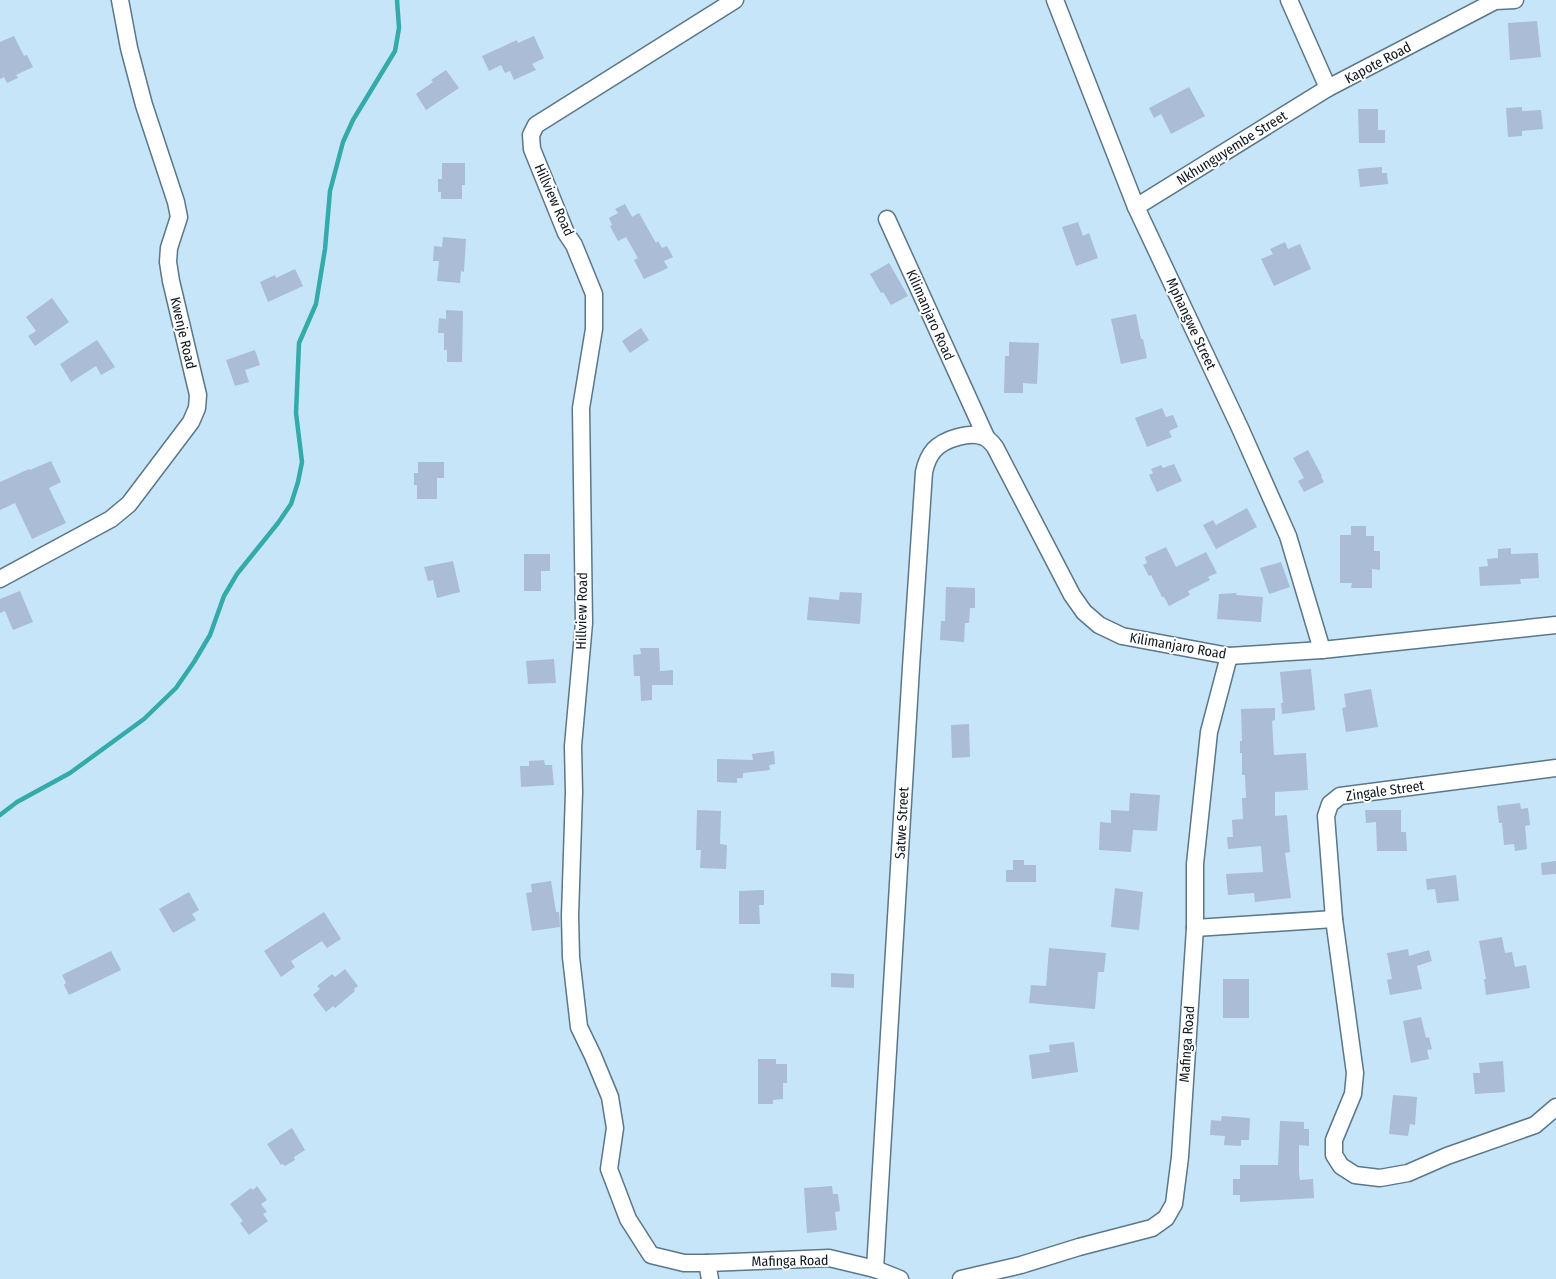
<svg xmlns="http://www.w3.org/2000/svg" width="1556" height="1279" font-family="'Fira Sans Condensed',sans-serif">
<rect width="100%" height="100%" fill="#c7e5f9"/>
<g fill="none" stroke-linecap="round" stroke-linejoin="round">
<!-- stream -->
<polyline stroke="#34aba9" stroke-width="4.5" points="0,815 17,802 70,773 144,719 176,688 194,662 210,635 224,596 237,574 278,523 291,504 298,482 302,462 296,413 299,343 316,304 325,249 330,191 343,142 353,120 395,51 399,28 397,0"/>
</g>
<!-- building -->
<g fill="#aabcd6">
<polygon points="1537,21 1541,57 1510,60 1508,23"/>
<polygon points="14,36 24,56 27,55 33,67 16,75 18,78 7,83 4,77 0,79 0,42"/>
<polygon points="534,36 544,58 532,64 536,70 514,80 510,71 505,73 501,65 489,71 482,56 517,40 518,43"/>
<polygon points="446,70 459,88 426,110 416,94 433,82 431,80"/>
<polygon points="1189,87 1205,116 1171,134 1161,114 1154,118 1149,108"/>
<polygon points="1522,107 1522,111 1541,110 1543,129 1522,131 1522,136 1508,137 1506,108"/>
<polygon points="1358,109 1378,109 1378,130 1385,130 1385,143 1359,143"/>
<polygon points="442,163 465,163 465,185 462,185 462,199 441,199 441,192 438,192 438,179 442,179"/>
<polygon points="1382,167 1382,173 1387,173 1388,184 1360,187 1358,169"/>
<polygon points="625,204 632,217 639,213 656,243 658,241 662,248 667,246 673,257 664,261 668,268 644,279 634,260 638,258 626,237 618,241 610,226 612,225 609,218 618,213 615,209"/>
<polygon points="1078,222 1083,236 1089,233 1098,258 1076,266 1062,227"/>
<polygon points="443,237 466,239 464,272 461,271 460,283 437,281 439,261 433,261 434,246 442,247"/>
<polygon points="1285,242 1288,249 1300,244 1311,269 1274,286 1261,259 1273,254 1270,249"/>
<polygon points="889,263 908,296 891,305 883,292 881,293 870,274"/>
<polygon points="295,269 303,286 268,302 260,282 275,275 276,278"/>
<polygon points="52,298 69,322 35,346 28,336 36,331 26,317"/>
<polygon points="446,310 463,311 462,362 447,362 447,350 444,350 444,333 438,333 439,318 446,319"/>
<polygon points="1136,314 1141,339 1143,339 1147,358 1121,364 1111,319"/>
<polygon points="641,328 649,340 630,353 622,341"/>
<polygon points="97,340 115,367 101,375 96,366 71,382 60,364"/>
<polygon points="1009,342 1039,343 1037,384 1023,383 1023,393 1004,393 1005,356 1009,356"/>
<polygon points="255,350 260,365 245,370 249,382 235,386 226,360"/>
<polygon points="1162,408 1166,417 1173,415 1178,427 1169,431 1172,437 1147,447 1135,418"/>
<polygon points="1308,450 1322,476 1321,476 1324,482 1304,492 1298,481 1304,478 1293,458"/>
<polygon points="51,461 61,482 49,488 66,523 32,539 15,503 0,510 0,482 29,469 30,470"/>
<polygon points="418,462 444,462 444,478 437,478 437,499 417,499 417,485 414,485 414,473 418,473"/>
<polygon points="1174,464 1182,481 1157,492 1149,475 1153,473 1151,469 1161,465 1163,468"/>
<polygon points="1247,508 1257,527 1216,549 1203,525 1213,520 1216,525"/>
<polygon points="1351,526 1366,526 1366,536 1374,536 1374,551 1380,551 1380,570 1372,569 1372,588 1351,588 1352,583 1340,583 1340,535 1351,535"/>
<polygon points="1166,547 1176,567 1206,552 1217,573 1208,577 1210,580 1188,591 1190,595 1169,606 1164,597 1162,597 1151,575 1149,576 1143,565 1147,563 1145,557"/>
<polygon points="1511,548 1511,554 1538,553 1539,578 1520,579 1521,584 1480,586 1479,567 1488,566 1487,559 1498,558 1498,549"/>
<polygon points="524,554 550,554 550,571 541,571 541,591 524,591"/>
<polygon points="453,561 460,592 437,598 433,580 428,581 424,567"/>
<polygon points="1281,562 1290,587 1269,594 1260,568"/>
<polygon points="946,587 975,588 975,608 970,608 969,623 965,623 964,642 940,640 941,621 945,621"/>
<polygon points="20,591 33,622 13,630 5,611 0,613 0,599"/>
<polygon points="840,592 862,593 860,624 807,620 809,597 839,600"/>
<polygon points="1237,593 1236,595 1263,597 1261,622 1217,619 1219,594"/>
<polygon points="640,648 659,648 660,671 673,670 673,685 652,685 652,700 641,701 640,676 634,676 633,655 641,654"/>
<polygon points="554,659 556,683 528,684 526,661"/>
<polygon points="1311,669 1315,710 1282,714 1281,703 1283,703 1280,672"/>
<polygon points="1371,689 1378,727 1346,732 1342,708 1346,707 1344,694"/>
<polygon points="1275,708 1275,720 1272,721 1274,755 1306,753 1308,790 1275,792 1275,816 1287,815 1290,852 1285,853 1291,898 1255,902 1254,893 1228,895 1226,874 1263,872 1261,846 1228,849 1227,837 1233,837 1232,820 1243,819 1242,798 1246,798 1245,775 1242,775 1242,753 1240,753 1240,741 1242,741 1241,709"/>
<polygon points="969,724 970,757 952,758 951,725"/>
<polygon points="774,751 775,764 769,765 770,770 743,773 743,778 737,778 737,783 717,782 717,759 753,760 752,754"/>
<polygon points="544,760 545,765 552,765 554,785 521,787 520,766 529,766 529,761"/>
<polygon points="1130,793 1160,795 1157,831 1133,830 1131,852 1099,850 1100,822 1111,823 1111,810 1129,811"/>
<polygon points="1520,803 1521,809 1528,808 1530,825 1525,826 1527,849 1515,851 1514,844 1504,845 1502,823 1499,823 1497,806"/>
<polygon points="697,810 721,811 720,844 727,845 726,869 700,868 701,850 696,850"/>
<polygon points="1365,810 1401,810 1401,832 1406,832 1407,851 1377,851 1376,822 1366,823"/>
<polygon points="1013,860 1024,860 1024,865 1036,865 1036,882 1006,882 1006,870 1013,870"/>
<polygon points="1556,861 1556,874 1542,875 1541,863"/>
<polygon points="1456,875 1459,901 1437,903 1435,889 1427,890 1426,879"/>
<polygon points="551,881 556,912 559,912 560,927 532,931 526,893 532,892 531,884"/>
<polygon points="1115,888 1143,892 1139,930 1111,927"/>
<polygon points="764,890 764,905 759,905 760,924 739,924 739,891"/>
<polygon points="189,892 199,910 192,914 196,920 173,933 159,909"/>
<polygon points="324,912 341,939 327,948 322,941 291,961 295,967 281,977 264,951"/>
<polygon points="1502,937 1505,953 1512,952 1515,967 1526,965 1530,988 1486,995 1484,979 1486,979 1479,941"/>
<polygon points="1049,948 1106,953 1104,972 1098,972 1095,1009 1029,1003 1031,985 1046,986"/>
<polygon points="1408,949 1409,956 1429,950 1432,961 1417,966 1422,989 1390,995 1387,980 1392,979 1387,953"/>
<polygon points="111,951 121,970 69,995 64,985 66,983 62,975"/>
<polygon points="345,969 358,986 354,989 355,991 335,1008 333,1006 326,1012 313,995 320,989 317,986 332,974 335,977"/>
<polygon points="831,973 854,974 854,988 831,987"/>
<rect x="1223" y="979" width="26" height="39"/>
<polygon points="1421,1017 1426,1038 1429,1037 1432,1049 1427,1050 1429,1059 1411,1063 1403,1021"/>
<polygon points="1074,1042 1078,1072 1032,1079 1029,1055 1050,1052 1049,1045"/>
<polygon points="758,1059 776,1059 776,1064 787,1064 787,1083 783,1083 783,1099 773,1100 773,1104 758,1104"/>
<polygon points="1503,1061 1505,1092 1475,1094 1473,1073 1480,1073 1479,1063"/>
<polygon points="1393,1095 1417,1097 1415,1125 1410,1124 1408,1136 1389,1134"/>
<polygon points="1222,1116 1250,1118 1249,1140 1241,1140 1241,1146 1224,1145 1225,1136 1210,1135 1211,1120 1221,1121"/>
<polygon points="1280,1121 1304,1122 1304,1129 1309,1129 1309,1146 1299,1145 1299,1173 1300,1180 1313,1179 1314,1198 1240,1202 1240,1195 1233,1195 1233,1179 1240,1179 1240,1165 1278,1165"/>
<polygon points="292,1128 305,1150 294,1157 295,1160 285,1166 283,1164 281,1165 267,1144"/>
<polygon points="257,1186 267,1200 261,1204 267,1212 263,1214 268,1221 249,1235 240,1223 243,1221 230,1204 251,1188 253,1190"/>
<polygon points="832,1186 833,1194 838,1194 840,1211 835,1212 837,1230 807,1233 804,1188"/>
</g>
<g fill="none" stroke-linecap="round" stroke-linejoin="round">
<!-- street casing -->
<g stroke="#5b7788" stroke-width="19">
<g id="street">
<polyline points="1055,0 1136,207 1240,428 1288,536 1322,650"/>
<polyline points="1289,0 1328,88 1495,1 1515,0"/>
<polyline points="1136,207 1328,88"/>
<polyline points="887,219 986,437"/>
<polyline points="0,579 111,519 129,504 191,422 197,408 198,395 171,281 168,262 169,248 179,217 176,202 144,105 129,48 120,0"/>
<polyline points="1556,768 1340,796 1330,804 1326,816 1334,919 1355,1073 1353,1094 1334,1140 1334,1155 1341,1166 1355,1175 1380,1178 1408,1173 1447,1156 1535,1125 1556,1107"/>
<polyline points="1195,928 1334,919"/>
<polyline points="707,1263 829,1258 875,1269 900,1279"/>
<path d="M875 1269 911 667 924 472C926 463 928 457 934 450 944 439 970 431 984 437 989 439 992 443 995 447L1072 595 1084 612 1099 625 1122 636 1229 656 1322 650 1556 625"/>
<polyline points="710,1279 707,1263 684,1263 651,1255 628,1219 609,1169 615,1128 610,1097 593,1056 579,1027 571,957 570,916 574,792 573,746 584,623 581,408 594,329 594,294 574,245 566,233 532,149 531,135 536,125 735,0"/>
<polyline points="961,1279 1021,1265 1079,1247 1152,1228 1166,1218 1174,1204 1180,1157 1195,928 1195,864 1209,732 1229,656"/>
</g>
</g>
<!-- street -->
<use href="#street" stroke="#fff" stroke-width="16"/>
</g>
<g text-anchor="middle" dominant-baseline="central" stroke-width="4" stroke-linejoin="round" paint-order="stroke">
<!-- street labels -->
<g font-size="14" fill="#0d181f" stroke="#fff">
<text transform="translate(1378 63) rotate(-28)">Kapote Road</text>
<text transform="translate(1232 148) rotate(-32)">Nkhunguyembe Street</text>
<text transform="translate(554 200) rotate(66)">Hillview Road</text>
<text transform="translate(930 315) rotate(66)">Kilimanjaro Road</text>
<text transform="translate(1191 324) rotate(65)">Mphangwe Street</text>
<text transform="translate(183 333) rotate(77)">Kwenje Road</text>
<text transform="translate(582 611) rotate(-89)">Hillview Road</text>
<text transform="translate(1178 646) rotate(10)">Kilimanjaro Road</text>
<text transform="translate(1385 791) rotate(-8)">Zingale Street</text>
<text transform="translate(902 823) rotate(-87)">Satwe Street</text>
<text transform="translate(1187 1044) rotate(-86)">Mafinga Road</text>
<text transform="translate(790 1261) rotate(-1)">Mafinga Road</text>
</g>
</g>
</svg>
